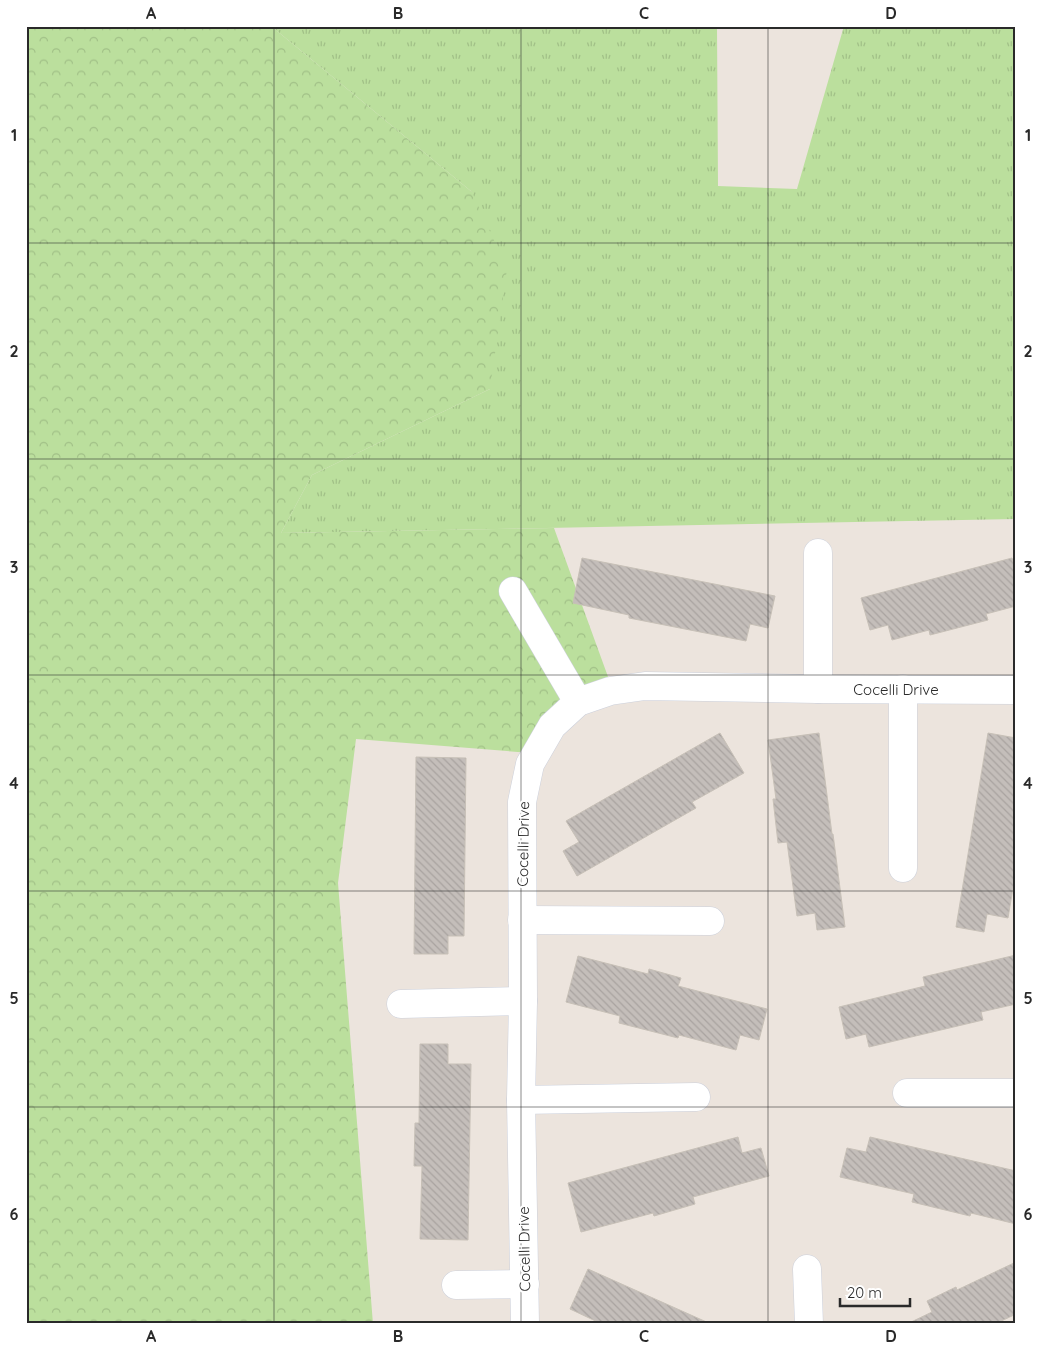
<svg xmlns="http://www.w3.org/2000/svg" width="1042" height="1350" font-family="Quicksand,sans-serif">
<defs>
<pattern id="grass-tufts" width="24" height="20" patternUnits="userSpaceOnUse" patternTransform="scale(1.25)"><rect width="24" height="20" fill="#bbdf9d"/><path d="M3 7l-1-3M5 7V3M7 7l1-3M15 17l-1-3M17 17v-4M19 17l1-3" fill="none" stroke="#a1c087"/></pattern>
<pattern id="forest-crowns" width="20" height="18" patternUnits="userSpaceOnUse" patternTransform="scale(1.25)"><rect width="20" height="18" fill="#bbdf9d"/><path d="M2 6a3 3 0 1 1 6 0M12 15a3 3 0 1 1 6 0" fill="none" stroke="#a1c087"/></pattern>
<pattern id="building-back-hatch" width="6" height="6" patternUnits="userSpaceOnUse" patternTransform="scale(1.25)"><rect width="6" height="6" fill="#c4beba"/><path d="M-1 5l2 2M0 0l6 6M5-1l2 2" fill="none" stroke="#a9a3a0"/></pattern>
</defs>
<rect width="100%" height="100%" fill="#ece4dd"/>
<!-- grass -->
<polygon fill="url(#grass-tufts)" points="271,26 717,26 718,186 797,189 844,26 1016,26 1016,519 281,533 312,475 490,389 472,192"/>
<!-- forest -->
<polygon fill="url(#forest-crowns)" points="26,26 271,26 472,192 507,269 490,389 312,475 281,533 554,528 611,685 531,753 356,739 338,883 373,1324 26,1324"/>
<!-- building -->
<g fill="url(#building-back-hatch)" stroke="#c7c0b7">
<polygon points="582,558 775,596 768,628 750,624 746,641 629,618 629,615 573,603"/>
<polygon points="1012,558 1016,572 1016,606 986,614 988,620 930,635 929,630 892,640 888,625 870,630 861,598"/>
<polygon points="720,733 744,773 692,802 696,808 577,876 563,851 579,842 566,821"/>
<polygon points="819,733 832,834 833,834 845,927 817,930 815,913 797,916 787,842 778,843 773,799 776,799 768,740"/>
<polygon points="988,733 1016,738 1016,870 1008,918 987,914 984,932 956,927"/>
<polygon points="416,757 466,758 464,936 448,936 448,954 414,954"/>
<polygon points="1016,955 1016,1004 981,1012 983,1020 869,1047 866,1034 846,1039 839,1007 925,986 923,977"/>
<polygon points="578,956 648,974 649,969 681,978 678,986 767,1009 759,1040 740,1035 736,1050 679,1035 678,1038 619,1023 620,1016 566,1002"/>
<polygon points="420,1044 448,1044 448,1064 471,1064 468,1240 420,1239 422,1166 414,1166 415,1123 419,1123"/>
<polygon points="738,1137 742,1153 761,1148 769,1176 693,1197 695,1204 654,1216 653,1213 581,1232 568,1183"/>
<polygon points="870,1137 1016,1171 1016,1224 971,1213 970,1216 912,1202 914,1194 840,1177 847,1148 866,1152"/>
<polygon points="1016,1262 1016,1314 995,1324 907,1324 932,1312 927,1301 956,1287 957,1290"/>
<polygon points="588,1269 711,1324 602,1324 570,1309"/>
</g>
<g fill="none" stroke-linecap="round" stroke-linejoin="round">
<!-- minor casing -->
<g stroke="#ccd0db" stroke-width="29">
<g id="minor">
<polyline points="818,553 818,689"/>
<polyline points="513,591 578,702"/>
<polyline points="903,689 903,868"/>
<polyline points="522,920 710,921"/>
<polyline points="401,1004 523,1001"/>
<polyline points="907,1093 1016,1093"/>
<polyline points="521,1100 696,1097"/>
<polyline points="807,1269 809,1324"/>
<polyline points="456,1285 525,1284"/>
<polyline points="525,1324 521,1100 523,1001 522,802 530,764 552,726 578,702 610,691 645,686 818,689 1016,690"/>
</g>
</g>
<!-- minor -->
<use href="#minor" stroke="#fff" stroke-width="28"/>
</g>
<!-- grid -->
<path fill="none" stroke="#2a2a2a" stroke-width="1" stroke-opacity="0.55" d="M274 26V1324M521 26V1324M768 26V1324M26 243H1016M26 459H1016M26 675H1016M26 891H1016M26 1107H1016"/>
<g text-anchor="middle" dominant-baseline="central" stroke-width="4.5" stroke-linejoin="round" paint-order="stroke">
<!-- street labels -->
<g font-size="15" fill="#2a2a2a" stroke="#fff">
<text x="896" y="689">Cocelli Drive</text>
<text transform="translate(523 844) rotate(-89)">Cocelli Drive</text>
<text transform="translate(524 1249) rotate(-91)">Cocelli Drive</text>
</g>
</g>
<!-- border -->
<rect width="1042" height="1350" fill="none" stroke="#ffffff" stroke-width="55"/>
<!-- scale -->
<path d="M840 1298v8h70v-8" fill="none" stroke="#2a2a2a" stroke-width="2.5"/>
<text x="847" y="1298" font-size="15" fill="#2a2a2a" stroke="#ffffff" stroke-width="4" paint-order="stroke">20 m</text>
<rect x="28" y="28" width="986" height="1294" fill="none" stroke="#2a2a2a" stroke-width="2"/>
<g font-size="16" text-anchor="middle" font-weight="bold" fill="#2a2a2a">
<text x="151" y="19">A</text>
<text x="398" y="19">B</text>
<text x="644" y="19">C</text>
<text x="891" y="19">D</text>
<text x="14" y="141">1</text>
<text x="1028" y="141">1</text>
<text x="14" y="357">2</text>
<text x="1028" y="357">2</text>
<text x="14" y="573">3</text>
<text x="1028" y="573">3</text>
<text x="14" y="789">4</text>
<text x="1028" y="789">4</text>
<text x="14" y="1004">5</text>
<text x="1028" y="1004">5</text>
<text x="14" y="1220">6</text>
<text x="1028" y="1220">6</text>
<text x="151" y="1342">A</text>
<text x="398" y="1342">B</text>
<text x="644" y="1342">C</text>
<text x="891" y="1342">D</text>
</g>
</svg>
